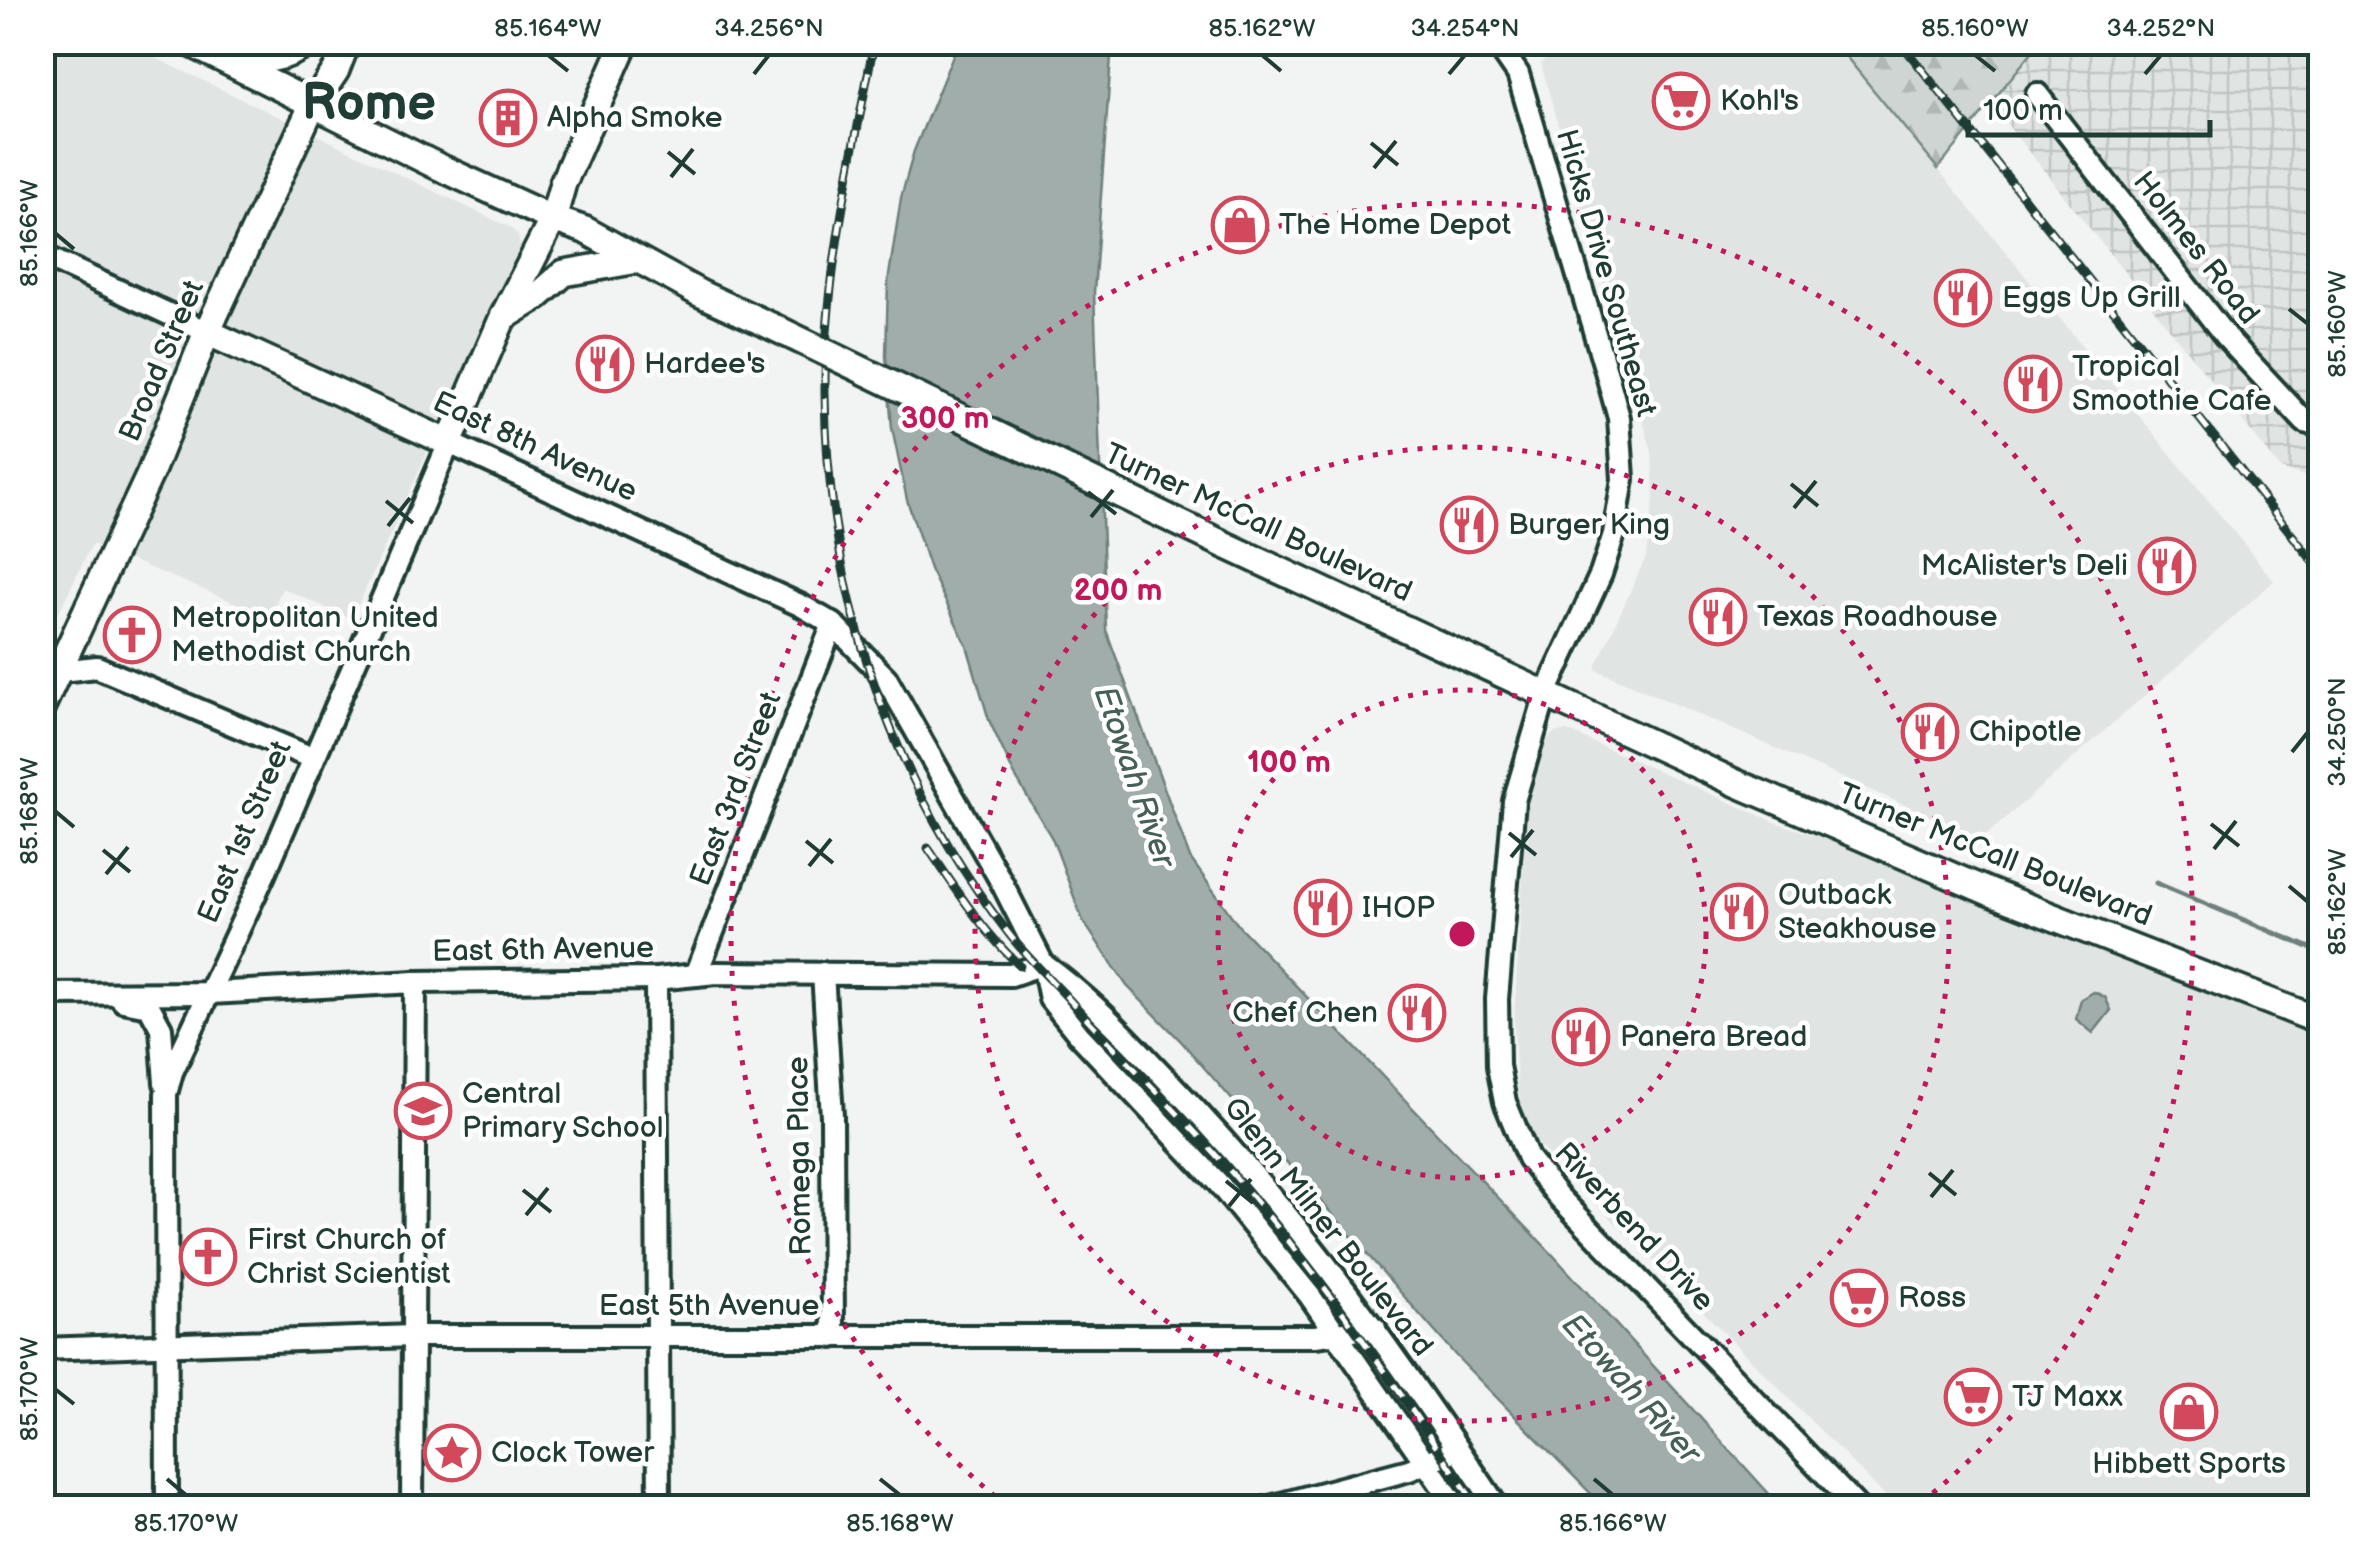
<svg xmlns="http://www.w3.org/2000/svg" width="2363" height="1550" font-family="'Balsamiq Sans',sans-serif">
<defs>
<pattern id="industrial-grid" width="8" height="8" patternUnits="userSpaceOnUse" patternTransform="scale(2.5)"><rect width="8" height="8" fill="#e0e4e3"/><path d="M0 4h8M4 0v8" fill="none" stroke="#c0c4c3"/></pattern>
<pattern id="forest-firs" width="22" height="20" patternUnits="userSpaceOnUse" patternTransform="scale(2.5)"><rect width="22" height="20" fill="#ced5d3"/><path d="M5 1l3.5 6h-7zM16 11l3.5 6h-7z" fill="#b0b8b6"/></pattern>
</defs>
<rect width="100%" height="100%" fill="#f2f3f3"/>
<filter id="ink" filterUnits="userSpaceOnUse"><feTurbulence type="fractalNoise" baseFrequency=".01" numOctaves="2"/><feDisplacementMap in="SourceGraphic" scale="20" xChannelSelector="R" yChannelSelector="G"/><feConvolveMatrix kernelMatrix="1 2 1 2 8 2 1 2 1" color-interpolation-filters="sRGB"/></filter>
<g filter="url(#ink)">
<!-- built -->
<g fill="#e0e4e3">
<polygon points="43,43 124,43 509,227 518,235 520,247 352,619 282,588 270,617 92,544 43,644"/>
<polygon points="1559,43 1835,43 2274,581 1982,839 1595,669 1646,557 1654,499 1652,452 1541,64"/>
<polygon points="1567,731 1777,823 1989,892 2250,993 2320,1039 2320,1507 1896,1507 1529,1135 1517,1086 1514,1020 1527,811 1535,766 1544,743 1554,733"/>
</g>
<!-- industrial -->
<polygon fill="url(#industrial-grid)" points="2039,43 2320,43 2320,481 2281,469 1991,104"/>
<!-- forest -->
<polygon fill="url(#forest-firs)" stroke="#768984" stroke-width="2.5" points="1835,43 2039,43 1938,169"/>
<!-- water -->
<g fill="#a1adaa" stroke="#6d807b" stroke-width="2.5">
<polygon points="958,43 1112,43 1094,292 1106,630 1190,858 1238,925 1553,1255 1781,1507 1604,1507 1457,1357 1180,1040 1127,986 1083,921 1053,840 1014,774 989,720 967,646 930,569 907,500 892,428 886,356 888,282 901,198 914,151"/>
<polygon points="2094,992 2105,997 2111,1010 2093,1033 2076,1019 2081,999"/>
</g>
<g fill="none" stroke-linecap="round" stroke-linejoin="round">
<!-- stream -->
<polyline stroke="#6d807b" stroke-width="5" points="2156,883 2320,952"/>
<!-- minor casing -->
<g stroke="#1f3d34" stroke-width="28">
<g id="minor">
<polyline points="1496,42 1518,74 1606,371 1619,418 1623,479 1614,534 1601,574 1546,693 1514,801 1497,999 1498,1066 1505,1102 1528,1158 1557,1195 1858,1508"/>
<polyline points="42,47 45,42"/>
<polyline points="2037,94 2226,337 2305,422 2320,426"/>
<polyline points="42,255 207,332"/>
<polyline points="42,673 97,667 312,758"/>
<path d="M1043 964C1093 1000 1129 1040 1171 1084 1296 1213 1398 1359 1498 1508"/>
<polyline points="823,973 832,1116 833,1337"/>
<polyline points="696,975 833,624"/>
<polyline points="656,979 659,1508"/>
<polyline points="42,994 210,993 415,982 656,979 716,973 1011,975 1043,964"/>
<polyline points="123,1001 149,1006 161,1028 165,1083"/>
<polyline points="42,1349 413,1336 1315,1336 1375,1328"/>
<polyline points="167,1508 166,1094 172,1072 264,875 449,443 802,606 833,624 886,678 1002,883 1043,964 1050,999 1079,1035 1219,1184 1310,1296 1457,1508"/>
<polyline points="412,1508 415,982"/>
<polyline points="1266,1508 1409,1470 1458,1449"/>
</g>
</g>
<!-- major casing -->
<g stroke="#1f3d34" stroke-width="32">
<g id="major">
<polyline points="188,42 437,166 553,219 585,230 699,293 771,326"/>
<path d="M233 58C262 61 284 61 309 42"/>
<polyline points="504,317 538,296 564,273 638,260"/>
<polyline points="207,332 449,443 503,317 553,219 563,183 625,42"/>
<polyline points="1225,545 1736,783 1989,892 2320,1021"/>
<polyline points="42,706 150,474 207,332 312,106 336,70 347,42"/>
</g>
</g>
<!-- minor -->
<use href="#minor" stroke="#fff" stroke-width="20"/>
<!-- major -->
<use href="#major" stroke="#fff" stroke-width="25"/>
<!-- rail casing -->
<g stroke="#1f3d34" stroke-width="9">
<g id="rail">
<path d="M874 42C853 157 824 275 825 393 827 588 888 779 1009 934 1026 956 1047 976 1066 996 1127 1063 1192 1125 1250 1194 1333 1292 1406 1401 1478 1508"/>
<polyline points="1900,42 2320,570"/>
<path d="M928 848C956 889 983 932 1020 966"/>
</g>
</g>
<!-- rail -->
<use href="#rail" stroke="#fff" stroke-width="5" stroke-dasharray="15" stroke-linecap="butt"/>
<!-- major-bridge casing -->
<g stroke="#1f3d34" stroke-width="32" stroke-linecap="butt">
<polyline id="major-bridge" points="771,326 1225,545"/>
</g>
<!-- major-bridge -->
<use href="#major-bridge" stroke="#fff" stroke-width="25"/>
</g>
</g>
<!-- ticks -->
<path fill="none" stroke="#1f3d34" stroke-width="4" d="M548 55 568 71M1262 55 1281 71M1975 55 1995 71M754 74 769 55M1449 74 1465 55M2145 74 2161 55M1371 143 1398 165M668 152 695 174M1374 168 1396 141M671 177 693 149M55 233 74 249M2289 309 2308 324M1791 484 1818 506M1088 492 1116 514M386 501 413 523M1794 508 1816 481M1091 517 1113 490M388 526 410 498M2292 752 2308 732M55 811 74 827M2211 824 2239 846M1509 833 1536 855M806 841 833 863M2214 849 2236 821M103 850 130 872M1511 857 1533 830M809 866 831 839M106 874 128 847M2289 886 2308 902M1929 1173 1956 1195M1226 1181 1253 1203M523 1190 551 1212M1931 1197 1953 1170M1229 1206 1251 1179M526 1215 548 1188M55 1389 74 1404M167 1479 186 1495M880 1479 900 1495M1594 1479 1613 1495"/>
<!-- distance rings -->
<g fill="none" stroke="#c2185b" stroke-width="5" stroke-dasharray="5 10">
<circle cx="1462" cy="934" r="244"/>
<circle cx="1462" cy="934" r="487"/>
<path d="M1007 1506A731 731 0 1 1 1917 1506"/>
</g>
<!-- icons -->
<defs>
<g id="supermarket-ring" transform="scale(2.875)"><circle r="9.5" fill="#fff" stroke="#d1495b" stroke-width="1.5"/><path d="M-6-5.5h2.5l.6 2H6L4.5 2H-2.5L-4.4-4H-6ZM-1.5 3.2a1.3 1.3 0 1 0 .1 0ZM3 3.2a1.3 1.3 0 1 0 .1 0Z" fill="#d1495b"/></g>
<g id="building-ring" transform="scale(2.875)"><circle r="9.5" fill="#fff" stroke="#d1495b" stroke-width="1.5"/><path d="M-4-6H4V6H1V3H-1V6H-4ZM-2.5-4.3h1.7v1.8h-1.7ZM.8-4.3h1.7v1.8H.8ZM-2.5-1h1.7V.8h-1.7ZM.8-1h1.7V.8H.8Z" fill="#d1495b"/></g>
<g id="shop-ring" transform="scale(2.875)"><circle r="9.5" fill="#fff" stroke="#d1495b" stroke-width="1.5"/><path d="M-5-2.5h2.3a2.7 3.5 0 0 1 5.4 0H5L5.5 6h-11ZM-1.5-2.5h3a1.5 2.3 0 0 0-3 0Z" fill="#d1495b"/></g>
<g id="restaurant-ring" transform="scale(2.875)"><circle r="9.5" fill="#fff" stroke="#d1495b" stroke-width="1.5"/><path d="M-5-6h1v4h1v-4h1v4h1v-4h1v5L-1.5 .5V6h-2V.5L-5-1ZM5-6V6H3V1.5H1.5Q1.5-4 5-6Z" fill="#d1495b"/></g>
<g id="church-ring" transform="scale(2.875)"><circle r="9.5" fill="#fff" stroke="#d1495b" stroke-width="1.5"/><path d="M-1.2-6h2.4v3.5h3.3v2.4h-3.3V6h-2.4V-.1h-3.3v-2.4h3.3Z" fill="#d1495b"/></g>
<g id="school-ring" transform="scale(2.875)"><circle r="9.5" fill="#fff" stroke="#d1495b" stroke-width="1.5"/><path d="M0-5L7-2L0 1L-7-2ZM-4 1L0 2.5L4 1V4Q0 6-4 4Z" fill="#d1495b"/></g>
<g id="sight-ring" transform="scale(2.875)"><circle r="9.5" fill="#fff" stroke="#d1495b" stroke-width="1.5"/><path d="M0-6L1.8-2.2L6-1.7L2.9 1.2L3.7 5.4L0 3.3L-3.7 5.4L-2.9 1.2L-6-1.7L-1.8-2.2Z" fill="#d1495b"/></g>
</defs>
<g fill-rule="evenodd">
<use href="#supermarket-ring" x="1681" y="101"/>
<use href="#building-ring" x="508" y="118"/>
<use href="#shop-ring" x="1240" y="225"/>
<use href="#restaurant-ring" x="1963" y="298"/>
<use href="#restaurant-ring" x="605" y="364"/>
<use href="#restaurant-ring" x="2033" y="384"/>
<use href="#restaurant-ring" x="1469" y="525"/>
<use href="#restaurant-ring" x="2167" y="566"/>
<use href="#restaurant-ring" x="1718" y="617"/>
<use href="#church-ring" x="132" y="635"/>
<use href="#restaurant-ring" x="1930" y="732"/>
<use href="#restaurant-ring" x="1323" y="908"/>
<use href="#restaurant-ring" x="1739" y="912"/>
<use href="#restaurant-ring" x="1417" y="1013"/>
<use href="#restaurant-ring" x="1581" y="1037"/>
<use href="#school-ring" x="423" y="1111"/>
<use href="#church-ring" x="208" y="1257"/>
<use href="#supermarket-ring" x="1859" y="1298"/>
<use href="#supermarket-ring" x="1973" y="1397"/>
<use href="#shop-ring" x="2189" y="1412"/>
<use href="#sight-ring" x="452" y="1453"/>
</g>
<g text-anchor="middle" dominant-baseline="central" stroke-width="9" stroke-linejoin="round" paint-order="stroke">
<!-- poi labels -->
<g font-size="30" fill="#1f3d34" stroke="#fff" text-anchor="start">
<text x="1720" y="101">Kohl's</text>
<text x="547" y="118">Alpha Smoke</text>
<text x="1279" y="225">The Home Depot</text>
<text x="2002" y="298">Eggs Up Grill</text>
<text x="644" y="364">Hardee's</text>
<text x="2072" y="367">Tropical<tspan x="2072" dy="34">Smoothie Cafe</tspan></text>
<text x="1508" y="525">Burger King</text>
<text x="2128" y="566" text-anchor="end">McAlister's Deli</text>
<text x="1757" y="617">Texas Roadhouse</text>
<text x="171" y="618">Metropolitan United<tspan x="171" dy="34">Methodist Church</tspan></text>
<text x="1969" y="732">Chipotle</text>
<text x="1778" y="895">Outback<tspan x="1778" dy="34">Steakhouse</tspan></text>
<text x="1362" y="908">IHOP</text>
<text x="1378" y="1013" text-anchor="end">Chef Chen</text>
<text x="1620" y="1037">Panera Bread</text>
<text x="462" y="1094">Central<tspan x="462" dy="34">Primary School</tspan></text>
<text x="247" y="1240">First Church of<tspan x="247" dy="34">Christ Scientist</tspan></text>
<text x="1898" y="1298">Ross</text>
<text x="2012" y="1397">TJ Maxx</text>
<text x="491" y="1453">Clock Tower</text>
<text x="2189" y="1464" text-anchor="middle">Hibbett Sports</text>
</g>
<!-- street labels -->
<g font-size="30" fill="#1f3d34" stroke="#fff">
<text transform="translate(2196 248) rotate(52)">Holmes Road</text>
<text transform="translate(1606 273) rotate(74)">Hicks Drive Southeast</text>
<text transform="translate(162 361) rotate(-67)">Broad Street</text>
<text transform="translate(535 447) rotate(25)">East 8th Avenue</text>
<text transform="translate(1258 523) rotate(25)">Turner McCall Boulevard</text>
<text transform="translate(736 789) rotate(-69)">East 3rd Street</text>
<text transform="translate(245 832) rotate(-67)">East 1st Street</text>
<text transform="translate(1995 855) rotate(22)">Turner McCall Boulevard</text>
<text transform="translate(543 950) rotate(-1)">East 6th Avenue</text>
<text transform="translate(800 1156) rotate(-91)">Romega Place</text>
<text transform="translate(1328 1227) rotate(52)">Glenn Milner Boulevard</text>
<text transform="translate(1634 1227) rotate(47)">Riverbend Drive</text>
<text x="709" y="1306">East 5th Avenue</text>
</g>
<!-- water labels -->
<g font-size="32" font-style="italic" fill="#465f57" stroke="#fff">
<text transform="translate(1134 777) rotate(71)">Etowah River</text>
<text transform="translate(1631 1389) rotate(48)">Etowah River</text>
</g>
<!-- town labels -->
<g font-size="50" font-weight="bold" fill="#1f3d34" stroke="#fff">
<text x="369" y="104">Rome</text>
</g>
</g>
<circle cx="1462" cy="934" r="15" fill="#c2185b" stroke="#fff" stroke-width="5"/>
<g font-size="30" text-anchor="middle" font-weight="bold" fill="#c2185b" stroke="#fff" stroke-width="9" stroke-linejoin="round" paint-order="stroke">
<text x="945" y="428">300 m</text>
<text x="1118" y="600">200 m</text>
<text x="1289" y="772">100 m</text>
</g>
<!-- margin -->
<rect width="2363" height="1550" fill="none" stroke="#fff" stroke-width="110"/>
<!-- scale -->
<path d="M1968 120v15h242v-15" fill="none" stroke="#1f3d34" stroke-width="5"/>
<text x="1983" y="120" font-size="30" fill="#1f3d34" stroke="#ffffff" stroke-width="8" paint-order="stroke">100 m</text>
<rect x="55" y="55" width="2253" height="1440" fill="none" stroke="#1f3d34" stroke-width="4"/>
<g font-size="25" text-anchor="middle" fill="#1f3d34">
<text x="548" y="36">85.164°W</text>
<text x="769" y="36">34.256°N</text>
<text x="1262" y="36">85.162°W</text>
<text x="1465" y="36">34.254°N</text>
<text x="1975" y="36">85.160°W</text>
<text x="2161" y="36">34.252°N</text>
<text transform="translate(28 233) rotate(-90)" y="9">85.166°W</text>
<text transform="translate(2336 324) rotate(-90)" y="9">85.160°W</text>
<text transform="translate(2336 732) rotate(-90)" y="9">34.250°N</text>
<text transform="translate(28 811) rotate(-90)" y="9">85.168°W</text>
<text transform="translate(2336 902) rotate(-90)" y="9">85.162°W</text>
<text transform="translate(28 1389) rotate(-90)" y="9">85.170°W</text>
<text x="186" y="1531">85.170°W</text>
<text x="900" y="1531">85.168°W</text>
<text x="1613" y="1531">85.166°W</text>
</g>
</svg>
